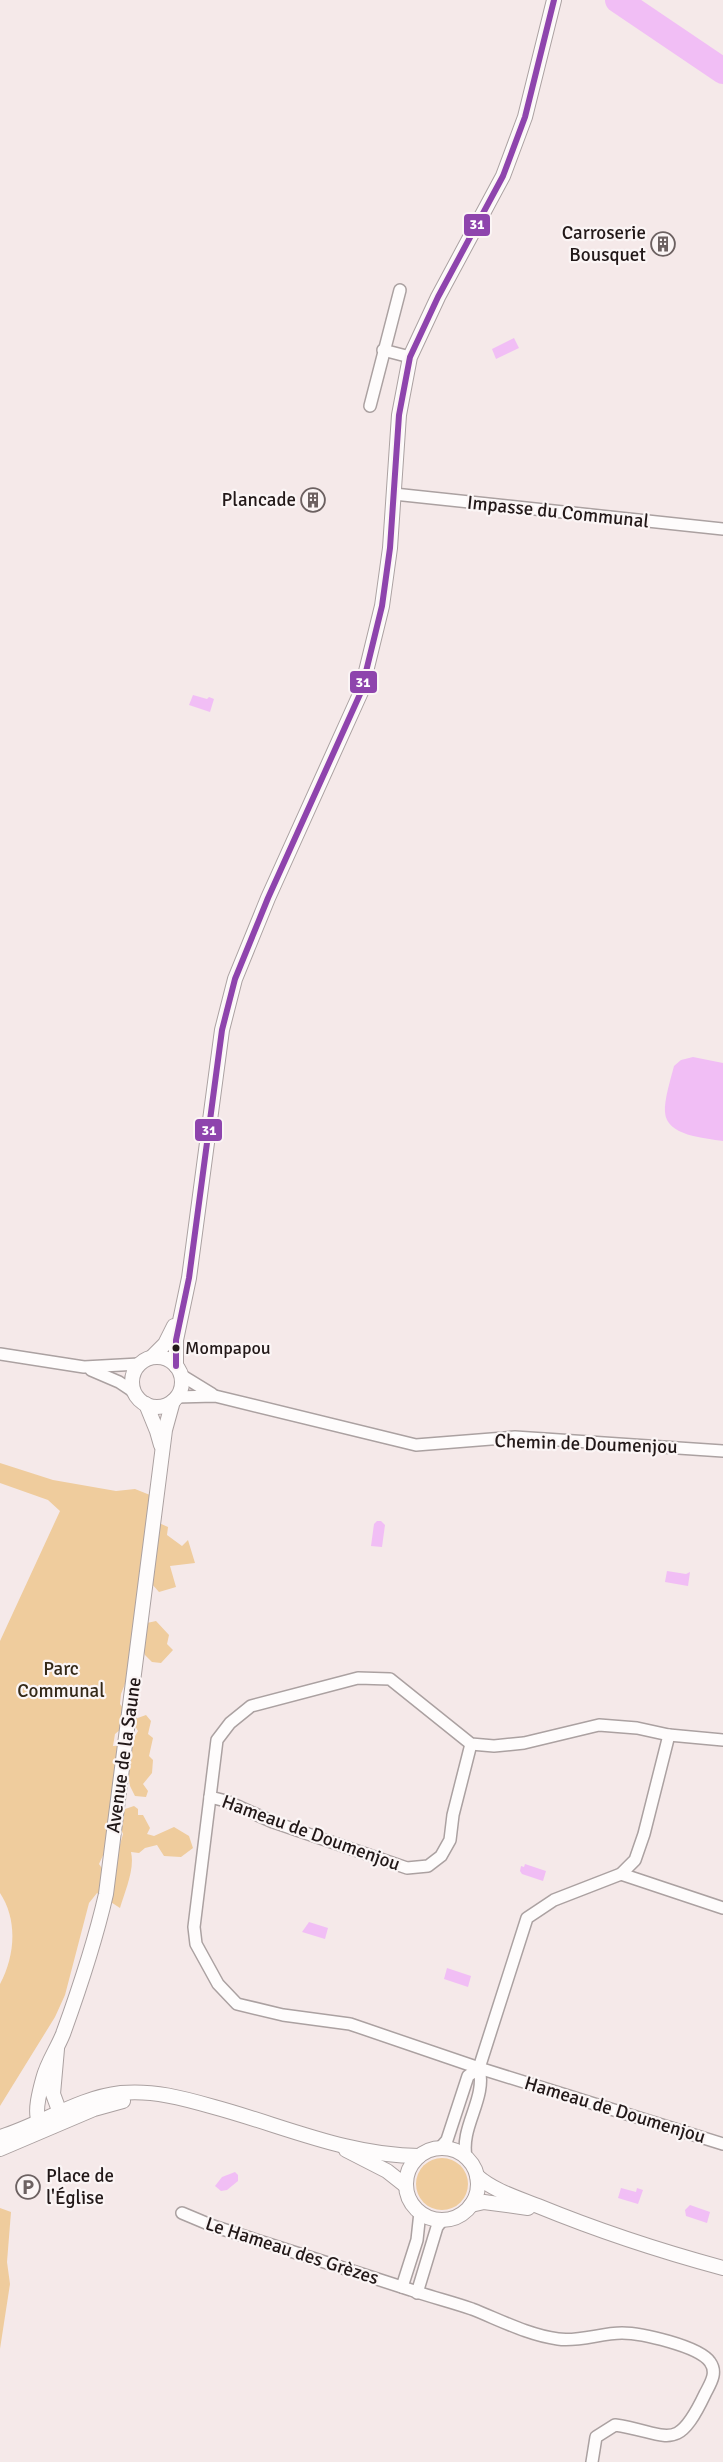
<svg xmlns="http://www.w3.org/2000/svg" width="723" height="2462" font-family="Signika,sans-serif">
<rect width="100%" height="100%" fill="#f5e9e9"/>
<!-- green -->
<g fill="#efcc9d">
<path d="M0 1463 53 1480 116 1491 135 1489 150 1495V1519L168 1527 167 1535 182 1546 188 1540 195 1563 170 1566 176 1587 159 1592 151 1583 147 1623 156 1621 169 1635 167 1644 173 1650 161 1663 152 1662 145 1655 141 1643 121 1694 120 1704 127 1714 122 1728 115 1734 113 1746 130 1745 138 1731 135 1726V1719L146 1715 151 1721 148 1734 153 1738 149 1756 153 1760 152 1773 143 1784 148 1791 146 1797 135 1796 130 1786 126 1763 106 1849 99 1864 106 1874 115 1862 123 1834 118 1822 125 1809 134 1806 138 1809V1815H143L150 1828 147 1834 154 1836 174 1827 189 1836 193 1848 181 1857 164 1856 157 1845 145 1848 139 1853 131 1852C135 1869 125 1891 120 1908L97 1893 89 1903 65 1995 55 2017 0 2106V1984C15 1956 18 1920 0 1893V1641L60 1511 48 1500 0 1483Z"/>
<circle cx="442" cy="2184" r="26"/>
<polygon points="0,2208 11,2212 7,2262 10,2284 0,2349"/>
</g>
<!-- water -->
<g fill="#f1bef5">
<polygon points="514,338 519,348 496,359 492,349"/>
<polygon points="193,695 207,699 209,697 214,699 210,712 189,705"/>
<path d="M693 1057 723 1063V1141C705 1138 666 1136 665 1112 664 1100 671 1078 674 1066L681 1060Z"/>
<polygon points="377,1521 381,1521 385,1525 382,1547 371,1546 374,1524"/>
<polygon points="667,1571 686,1574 690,1572 688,1586 665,1582"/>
<polygon points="525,1864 546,1871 543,1881 522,1874 520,1871 521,1866 524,1867"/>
<polygon points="309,1922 328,1928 325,1939 302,1932"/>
<polygon points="447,1968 471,1976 468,1987 444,1979"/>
<polygon points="235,2172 238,2175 238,2181 227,2190 221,2191 215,2186 222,2177"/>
<polygon points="621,2188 636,2192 637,2188 643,2190 638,2204 618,2198"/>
<polygon points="690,2205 710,2212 707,2223 686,2216 685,2210"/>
</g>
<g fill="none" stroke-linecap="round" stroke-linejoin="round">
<!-- river -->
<polyline stroke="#f1bef5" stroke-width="26" points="618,0 723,71"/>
<!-- minor casing -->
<g stroke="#aba1a1" stroke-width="14">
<g id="minor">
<polyline points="383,350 410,357"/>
<polyline points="370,406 400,290"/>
<polyline points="394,494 723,529"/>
<polyline points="0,1354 84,1367 139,1364"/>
<polyline points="91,1370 119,1382 134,1392"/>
<polyline points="181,1375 212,1394"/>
<polyline points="176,1397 215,1396 416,1445 515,1437 723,1451"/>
<polyline points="723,1740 669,1735 637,1728 599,1725 524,1743 494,1746 471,1744 390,1679 358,1678 251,1706 230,1723 217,1740 194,1927 196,1944 218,1984 237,2004 283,2015 350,2024 479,2068 723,2144"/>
<polyline points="210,1797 226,1801 273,1822 407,1868 428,1866 441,1856 450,1840 453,1815 471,1744"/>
<polyline points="621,1874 723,1908"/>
<polyline points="440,2148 447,2140 468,2076 479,2068"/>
<path d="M466 2157C460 2126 487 2099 479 2068L527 1918 554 1900 621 1874 635 1860 644 1834 669 1735"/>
<path d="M182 2213 213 2226C279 2247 345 2269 411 2290 431 2297 452 2302 472 2309 500 2320 528 2335 558 2339 579 2342 601 2333 622 2333 641 2333 699 2346 710 2362 718 2373 710 2384 705 2394 676 2455 669 2433 615 2425L596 2437 592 2462"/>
<polyline points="402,2287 417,2240 420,2212"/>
<polyline points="417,2293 437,2227 443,2219"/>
</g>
</g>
<!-- tertiary casing -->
<g stroke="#aba1a1" stroke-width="16">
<g id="tertiary">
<polyline points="152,1357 165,1344 174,1326"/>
<circle cx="157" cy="1382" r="25"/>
<polyline points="176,1366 176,1340 189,1278 222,1030 235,979 268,898 361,692 382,606 390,548 399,415 410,357 438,297 503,176 525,117 554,0"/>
<polyline points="146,1404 157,1431 161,1445"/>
<path d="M57 2049 53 2094 60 2113 53 2126 39 2121C34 2112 40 2090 43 2079 47 2063 57 2049 63 2034 80 1987 95 1942 106 1894L165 1430 173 1401"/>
<path d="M0 2137C41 2125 77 2098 121 2093 153 2090 183 2098 214 2107 281 2125 349 2156 419 2156"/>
<circle cx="442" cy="2184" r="36"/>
<polyline points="0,2149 94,2109 123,2101"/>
<polyline points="346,2150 387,2171 406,2186"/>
<path d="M477 2176C494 2191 518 2198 538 2206 599 2231 660 2251 723 2268"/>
<polyline points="471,2205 484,2202 528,2208"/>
</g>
</g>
<!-- minor -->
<use href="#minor" stroke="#fefcfc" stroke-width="11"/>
<!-- tertiary -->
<use href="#tertiary" stroke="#fefcfc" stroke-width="14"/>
<!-- bus-1 casing -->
<g stroke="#fbf5f5" stroke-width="10">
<polyline id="bus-1" points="176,1366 176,1340 189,1278 222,1030 235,979 268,898 361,692 382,606 390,548 399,415 410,357 438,297 503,176 525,117 554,0"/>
</g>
<!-- bus-1 -->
<use href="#bus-1" stroke="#8e44ad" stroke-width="6"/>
</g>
<!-- icons -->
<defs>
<g id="building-ring" transform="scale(1.25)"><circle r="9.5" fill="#fbf5f5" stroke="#6c6161" stroke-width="1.5"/><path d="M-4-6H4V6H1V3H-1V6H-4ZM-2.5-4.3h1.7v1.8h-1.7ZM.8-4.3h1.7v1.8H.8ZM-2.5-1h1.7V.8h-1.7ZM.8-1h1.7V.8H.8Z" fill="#6c6161"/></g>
<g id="parking-ring" transform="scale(1.25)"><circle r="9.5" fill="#fbf5f5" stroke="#6c6161" stroke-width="1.5"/><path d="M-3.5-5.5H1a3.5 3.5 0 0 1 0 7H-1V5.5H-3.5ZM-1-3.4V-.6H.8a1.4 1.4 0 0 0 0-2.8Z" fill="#6c6161"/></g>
</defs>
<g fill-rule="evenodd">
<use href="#building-ring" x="663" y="244"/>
<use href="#building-ring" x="313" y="500"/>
<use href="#parking-ring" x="28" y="2187"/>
</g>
<!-- markers -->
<circle fill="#221818" stroke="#fbf5f5" stroke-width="2" cx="176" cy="1348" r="4.5"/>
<g text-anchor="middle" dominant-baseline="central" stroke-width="4.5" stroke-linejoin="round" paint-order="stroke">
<!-- bus labels -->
<g font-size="18" fill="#221818" stroke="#fbf5f5" text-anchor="start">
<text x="185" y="1348">Mompapou</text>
</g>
<!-- poi labels -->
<g font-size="19" fill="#221818" stroke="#fbf5f5" text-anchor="end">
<text x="646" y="233">Carroserie<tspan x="646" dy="22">Bousquet</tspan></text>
<text x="296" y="500">Plancade</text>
<text x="46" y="2176" text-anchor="start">Place de<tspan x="46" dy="22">l'Église</tspan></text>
</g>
<!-- street labels -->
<g font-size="19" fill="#221818" stroke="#fbf5f5">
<text transform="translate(558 512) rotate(6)">Impasse du Communal</text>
<text transform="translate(586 1444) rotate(2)">Chemin de Doumenjou</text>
<text transform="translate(124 1755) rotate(-82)">Avenue de la Saune</text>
<text transform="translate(311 1833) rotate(20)">Hameau de Doumenjou</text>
<text transform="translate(615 2110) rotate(17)">Hameau de Doumenjou</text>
<text transform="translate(292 2251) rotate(18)">Le Hameau des Grèzes</text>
</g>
<!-- park labels -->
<g font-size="19" fill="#342918" stroke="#fbf5f5">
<text x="61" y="1669">Parc<tspan x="61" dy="22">Communal</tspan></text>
</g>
</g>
<g stroke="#fbf5f5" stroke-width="2">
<rect x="463" y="213" width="28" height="24" rx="5" fill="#8e44ad"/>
<rect x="349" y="670" width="29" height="24" rx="5" fill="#8e44ad"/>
<rect x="194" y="1118" width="29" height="24" rx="5" fill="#8e44ad"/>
</g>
<g font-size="14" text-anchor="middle" font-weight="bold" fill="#fff">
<text x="477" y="229">31</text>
<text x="363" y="687">31</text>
<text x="209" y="1135">31</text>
</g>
</svg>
